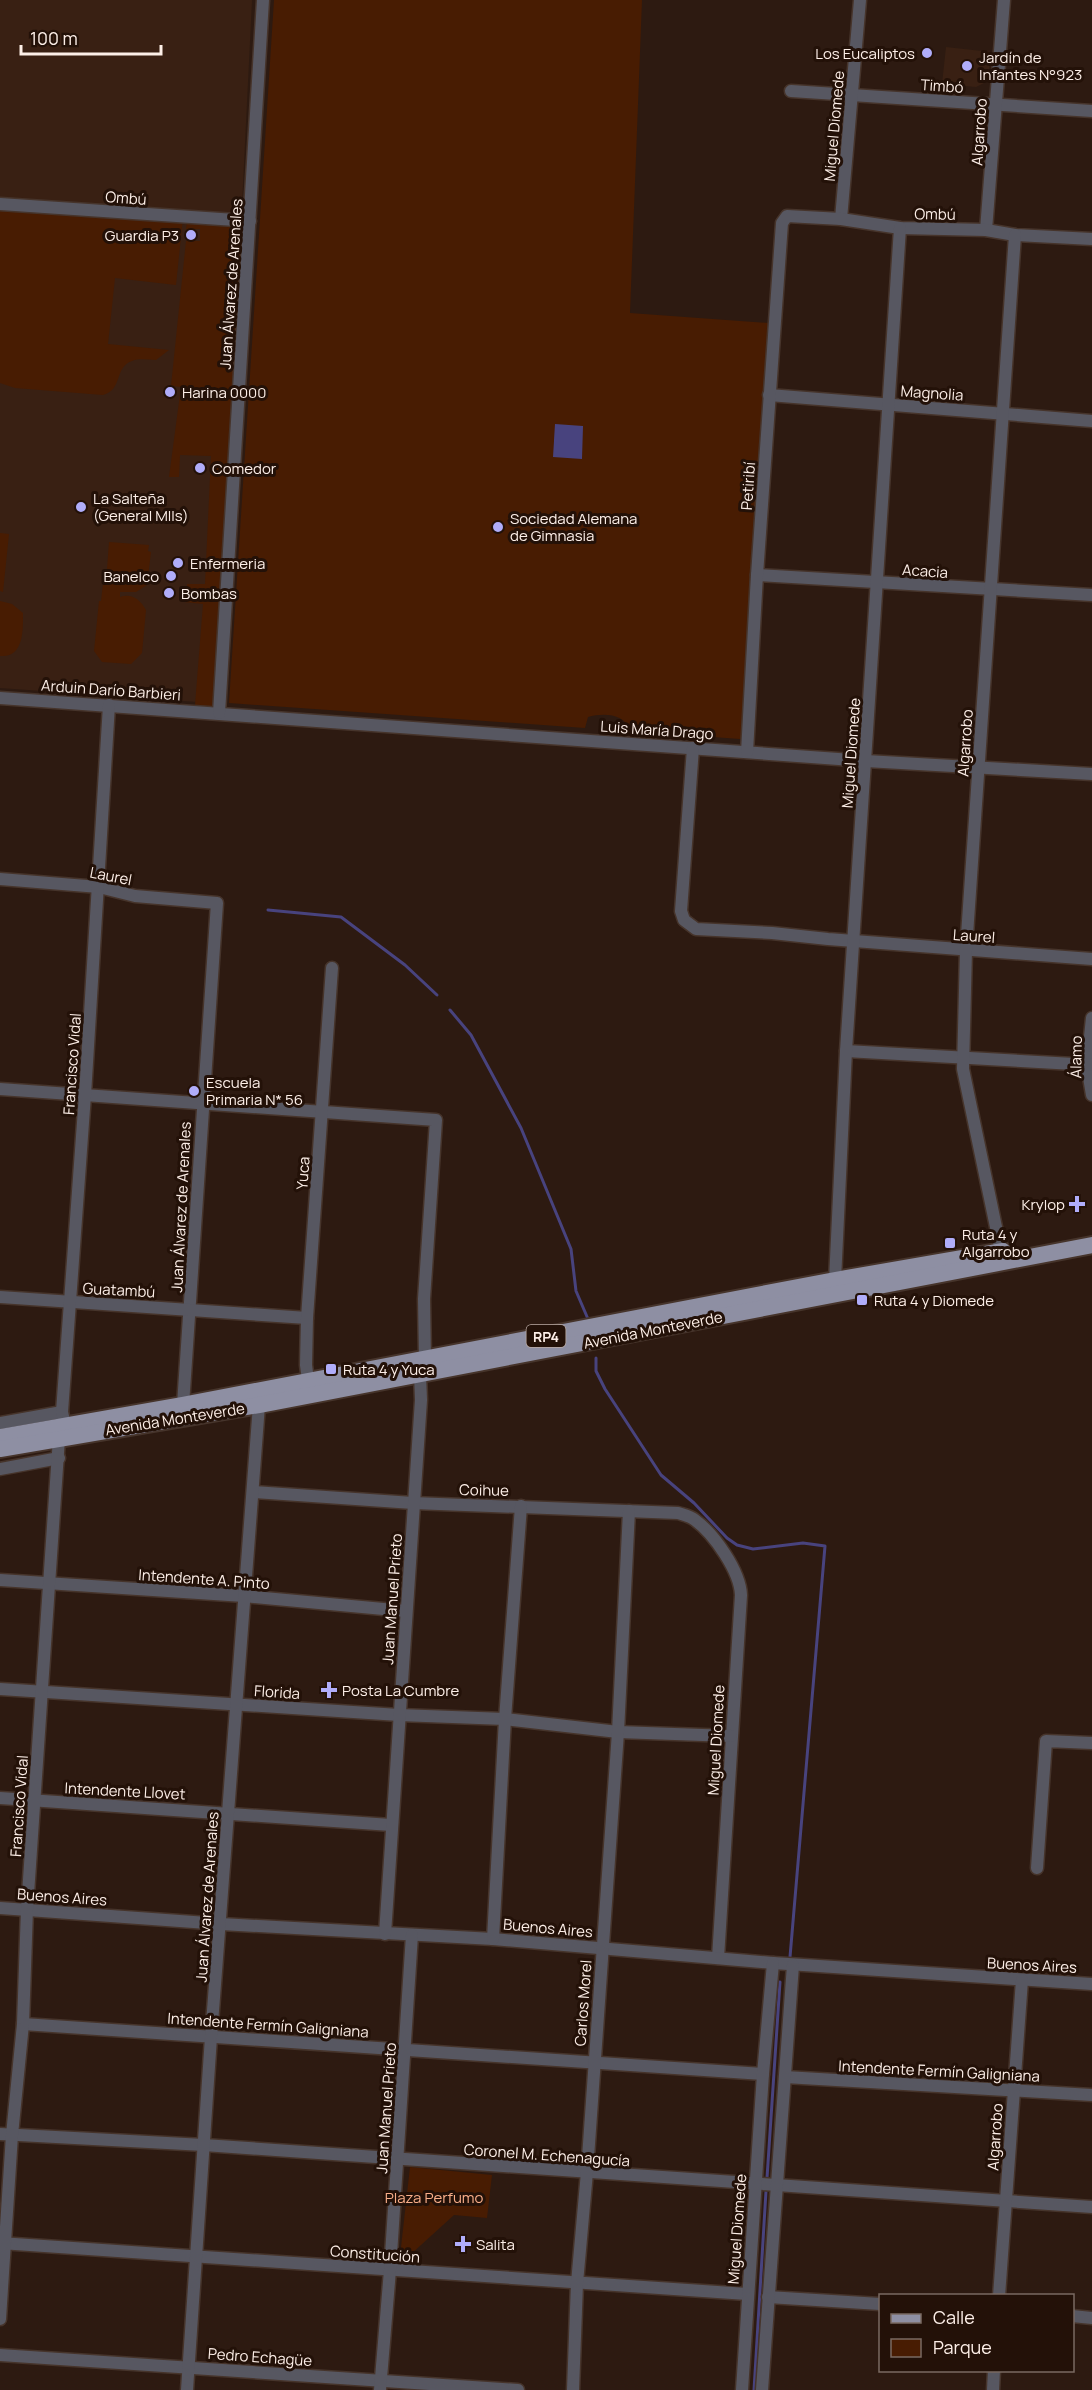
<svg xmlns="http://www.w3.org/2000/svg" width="1092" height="2390" font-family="Manrope,sans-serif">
<rect width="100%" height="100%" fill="#2d1a11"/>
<!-- built -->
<g fill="#392013">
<polygon points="0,0 252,0 241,225 212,703 0,688"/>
<polygon points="946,47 991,52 988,81 976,87 942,84"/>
</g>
<!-- green -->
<g fill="#481c02">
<path d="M274 0H642L630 313 769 323 744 735 740 739 630 731C625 713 603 713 588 717L585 728 229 703Z"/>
<path d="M0 204 183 217 176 285 115 278 108 344 169 350 156 360C148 360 140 358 132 361 114 367 123 390 103 395L15 388 0 383Z"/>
<polygon points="187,221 249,224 217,708 195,705 203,604 184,602 185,599 187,598 187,584 205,584 211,456 180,455 179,477 169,477 181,387 171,386 186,241 200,241 200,229 186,229"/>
<polygon points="0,533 9,534 3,592 0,591"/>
<path d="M109 542 149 545 148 551 151 552 147 585 136 592H120V597C131 593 140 599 146 610L142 653 131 664 102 662 94 651 99 601H101L103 584 106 583Z"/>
<path d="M0 601 12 604 23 613C23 630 24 658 0 656Z"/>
<polygon points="410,2167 492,2175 487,2218 454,2215 399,2265"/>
</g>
<!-- water -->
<polygon fill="#48437e" points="555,424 583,426 582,459 553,457"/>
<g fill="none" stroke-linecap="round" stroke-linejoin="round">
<!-- stream -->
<g stroke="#48437e" stroke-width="3">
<polyline points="268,910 341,917 405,965 437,995"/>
<polyline points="450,1010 471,1035 521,1128 571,1249 576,1291 588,1319"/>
<polyline points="596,1358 596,1371 605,1389 661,1475 694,1503 727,1538 737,1545 753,1549 803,1543 825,1546 790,1957"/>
<polyline points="767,2178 780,1982"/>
<polyline points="754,2390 766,2191"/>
</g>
<!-- minor casing -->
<g stroke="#46342b" stroke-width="15">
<g id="minor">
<polyline points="791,91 1092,111"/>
<polyline points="0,204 250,221"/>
<polyline points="841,219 860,0"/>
<polyline points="986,230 1004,0"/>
<polyline points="769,395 1092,421"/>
<polyline points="757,575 1092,595"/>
<polyline points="0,698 866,761 1092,774"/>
<polyline points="219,713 263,0"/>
<polyline points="693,748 681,911 684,920 696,929 772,933 828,939 1092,959"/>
<polyline points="747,752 757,575 782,223 787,216 841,219 900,228 986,230 1015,235 1092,239"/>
<polyline points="0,879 99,887 135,896 217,903 183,1405"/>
<polyline points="1092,1018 1087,1065 1092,1095"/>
<polyline points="846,1051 1092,1065"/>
<polyline points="0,1089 436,1120 424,1299 425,1359"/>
<polyline points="1001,1251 963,1069 966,950 1015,235"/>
<polyline points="835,1280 846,1051 900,228"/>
<polyline points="0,1297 307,1318"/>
<polyline points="308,1380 306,1365 307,1318 332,968"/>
<polyline points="0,1423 62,1412"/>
<polyline points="65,1425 62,1412 85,1095 109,705"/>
<polyline points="0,1469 59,1458"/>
<path d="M253 1492 413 1503 678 1513C684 1515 690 1516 695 1520 714 1534 740 1571 741 1595L718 1958"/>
<polyline points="0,1580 244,1596 405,1611"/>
<polyline points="0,1689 399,1715 505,1719 618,1732 731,1736"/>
<polyline points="0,1798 391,1825"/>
<polyline points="1037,1868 1046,1741 1092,1743"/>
<polyline points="0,1908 221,1924 493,1939 773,1963 1092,1984"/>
<polyline points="385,1934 421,1400 420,1374"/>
<polyline points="493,1939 505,1719 521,1506"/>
<polyline points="23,2024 763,2074"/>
<polyline points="785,2077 1092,2095"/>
<polyline points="0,2134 204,2145 1092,2207"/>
<polyline points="0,2243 747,2294"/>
<polyline points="999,2296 1022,1980"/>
<polyline points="768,2297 880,2304"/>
<polyline points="1072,2316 1092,2318"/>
<polyline points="0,2319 12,2135 23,2024 27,1909 59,1438"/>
<polyline points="0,2355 518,2390"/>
<polyline points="187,2390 211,2037 259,1405"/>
<polyline points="380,2390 390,2270 412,1935"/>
<polyline points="573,2390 577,2283 587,2172 618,1732 629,1511"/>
<polyline points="742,2390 763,2074 773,1963"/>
<polyline points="762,2390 793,1965"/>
<polyline points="993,2390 994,2370"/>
</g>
</g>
<!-- major casing -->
<g stroke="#46342b" stroke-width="20">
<g id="major">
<polyline points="0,1437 183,1405 835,1280 1003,1251"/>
<polyline points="0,1449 259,1405 1092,1245"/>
</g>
</g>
<!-- minor -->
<use href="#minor" stroke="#575761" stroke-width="12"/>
<!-- major -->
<use href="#major" stroke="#8e8fa3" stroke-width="16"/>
</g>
<!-- markers -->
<g fill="#b0adfa" stroke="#231108" stroke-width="2">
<circle cx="927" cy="53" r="6"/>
<circle cx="967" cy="66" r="6"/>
<circle cx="191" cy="235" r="6"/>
<circle cx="170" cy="392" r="6"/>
<circle cx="200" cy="468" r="6"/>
<circle cx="81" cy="507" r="6"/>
<circle cx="498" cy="527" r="6"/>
<circle cx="178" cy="563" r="6"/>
<circle cx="171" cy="576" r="6"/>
<circle cx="169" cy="593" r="6"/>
<circle cx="194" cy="1091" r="6"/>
<path d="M1074 1195h6v6h6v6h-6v6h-6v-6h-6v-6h6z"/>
<rect x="944" y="1237" width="12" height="12" rx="3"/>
<rect x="856" y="1294" width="12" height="12" rx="3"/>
<rect x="325" y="1363" width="12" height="12" rx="3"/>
<path d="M326 1681h6v6h6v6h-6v6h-6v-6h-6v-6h6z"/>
<path d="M460 2235h6v6h6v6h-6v6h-6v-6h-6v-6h6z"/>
</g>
<g text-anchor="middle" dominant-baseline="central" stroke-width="6" stroke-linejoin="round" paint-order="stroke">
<!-- shield labels -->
<rect fill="#231108" stroke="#bcaca5" stroke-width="1.5" x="526.5" y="1325" width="39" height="22" rx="4.5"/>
<g font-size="14" font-weight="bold" fill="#fdefe8">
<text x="546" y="1336">RP4</text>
</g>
<!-- poi labels -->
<g font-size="15" fill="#fdefe8" stroke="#231108" text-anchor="start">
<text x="915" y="53" text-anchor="end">Los Eucaliptos</text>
<text x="979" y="57">Jardín de<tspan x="979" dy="17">Infantes N°923</tspan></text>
<text x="179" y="235" text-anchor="end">Guardia P3</text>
<text x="182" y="392">Harina 0000</text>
<text x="212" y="468">Comedor</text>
<text x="93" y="498">La Salteña<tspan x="93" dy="17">(General Mlls)</tspan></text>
<text x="510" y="518">Sociedad Alemana<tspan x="510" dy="17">de Gimnasia</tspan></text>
<text x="190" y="563">Enfermeria</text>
<text x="159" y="576" text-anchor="end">Banelco</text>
<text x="181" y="593">Bombas</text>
<text x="206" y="1082">Escuela<tspan x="206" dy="17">Primaria N* 56</tspan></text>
<text x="1065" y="1204" text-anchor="end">Krylop</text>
<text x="962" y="1234">Ruta 4 y<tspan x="962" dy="17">Algarrobo</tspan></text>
<text x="874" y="1300">Ruta 4 y Diomede</text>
<text x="343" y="1369">Ruta 4 y Yuca</text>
<text x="342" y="1690">Posta La Cumbre</text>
<text x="476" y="2244">Salita</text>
</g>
<!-- street labels -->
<g font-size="15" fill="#fdefe8" stroke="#231108">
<text transform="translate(942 86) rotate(4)">Timbó</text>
<text transform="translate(834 126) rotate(-85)">Miguel Diomede</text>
<text transform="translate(979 132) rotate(-86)">Algarrobo</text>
<text transform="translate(126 198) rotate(4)">Ombú</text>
<text transform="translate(935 214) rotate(1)">Ombú</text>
<text transform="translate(231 284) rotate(-86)">Juan Álvarez de Arenales</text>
<text transform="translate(932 393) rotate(4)">Magnolia</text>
<text transform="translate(748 486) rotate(-86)">Petiribí</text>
<text transform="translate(925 571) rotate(4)">Acacia</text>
<text transform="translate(111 690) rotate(4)">Arduin Darío Barbieri</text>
<text transform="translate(657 730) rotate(4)">Luis María Drago</text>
<text transform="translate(965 743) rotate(-86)">Algarrobo</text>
<text transform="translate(851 753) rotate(-86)">Miguel Diomede</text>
<text transform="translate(111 876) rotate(11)">Laurel</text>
<text transform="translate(974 936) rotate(4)">Laurel</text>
<text transform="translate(1076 1057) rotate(-89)">Álamo</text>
<text transform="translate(72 1064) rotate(-86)">Francisco Vidal</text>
<text transform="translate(303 1173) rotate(-86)">Yuca</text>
<text transform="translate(181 1207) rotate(-87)">Juan Álvarez de Arenales</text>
<text transform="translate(119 1290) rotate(3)">Guatambú</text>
<text transform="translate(653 1330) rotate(-11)">Avenida Monteverde</text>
<text transform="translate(175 1419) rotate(-9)">Avenida Monteverde</text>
<text transform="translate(484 1490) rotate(1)">Coihue</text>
<text transform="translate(204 1579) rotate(4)">Intendente A. Pinto</text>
<text transform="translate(392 1599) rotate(-86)">Juan Manuel Prieto</text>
<text transform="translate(277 1692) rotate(4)">Florida</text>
<text transform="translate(716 1740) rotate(-87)">Miguel Diomede</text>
<text transform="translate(125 1791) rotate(3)">Intendente Llovet</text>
<text transform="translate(19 1806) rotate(-86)">Francisco Vidal</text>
<text transform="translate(62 1897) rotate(4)">Buenos Aires</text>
<text transform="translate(207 1897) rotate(-86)">Juan Álvarez de Arenales</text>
<text transform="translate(548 1928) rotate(5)">Buenos Aires</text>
<text transform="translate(1032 1965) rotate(3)">Buenos Aires</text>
<text transform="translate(583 2003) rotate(-86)">Carlos Morel</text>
<text transform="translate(268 2025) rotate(4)">Intendente Fermín Galigniana</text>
<text transform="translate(939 2071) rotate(3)">Intendente Fermín Galigniana</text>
<text transform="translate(386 2108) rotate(-86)">Juan Manuel Prieto</text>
<text transform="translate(995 2137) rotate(-86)">Algarrobo</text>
<text transform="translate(547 2155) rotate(4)">Coronel M. Echenagucía</text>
<text transform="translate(737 2229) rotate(-86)">Miguel Diomede</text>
<text transform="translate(375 2254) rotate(4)">Constitución</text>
<text transform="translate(260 2357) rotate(4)">Pedro Echagüe</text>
</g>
<!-- park labels -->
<g font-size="15" fill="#f9ae89" stroke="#231108">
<text x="434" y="2197">Plaza Perfumo</text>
</g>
</g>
<!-- legend -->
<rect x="879" y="2294" width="195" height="78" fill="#231108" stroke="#7a6a62" stroke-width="1.5"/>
<rect x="891" y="2314" width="30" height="9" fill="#8e8fa3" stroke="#7a6a62" stroke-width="1.5"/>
<text x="933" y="2324" font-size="18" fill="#fdefe8">Calle</text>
<rect x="891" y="2339" width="30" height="18" fill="#481c02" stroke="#7a6a62" stroke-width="1.5"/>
<text x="933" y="2354" font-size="18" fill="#fdefe8">Parque</text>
<!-- scale -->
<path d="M21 45v9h140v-9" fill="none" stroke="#fdefe8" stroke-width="3"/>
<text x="30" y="45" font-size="18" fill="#fdefe8" stroke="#231108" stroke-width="4.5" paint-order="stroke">100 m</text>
</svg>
